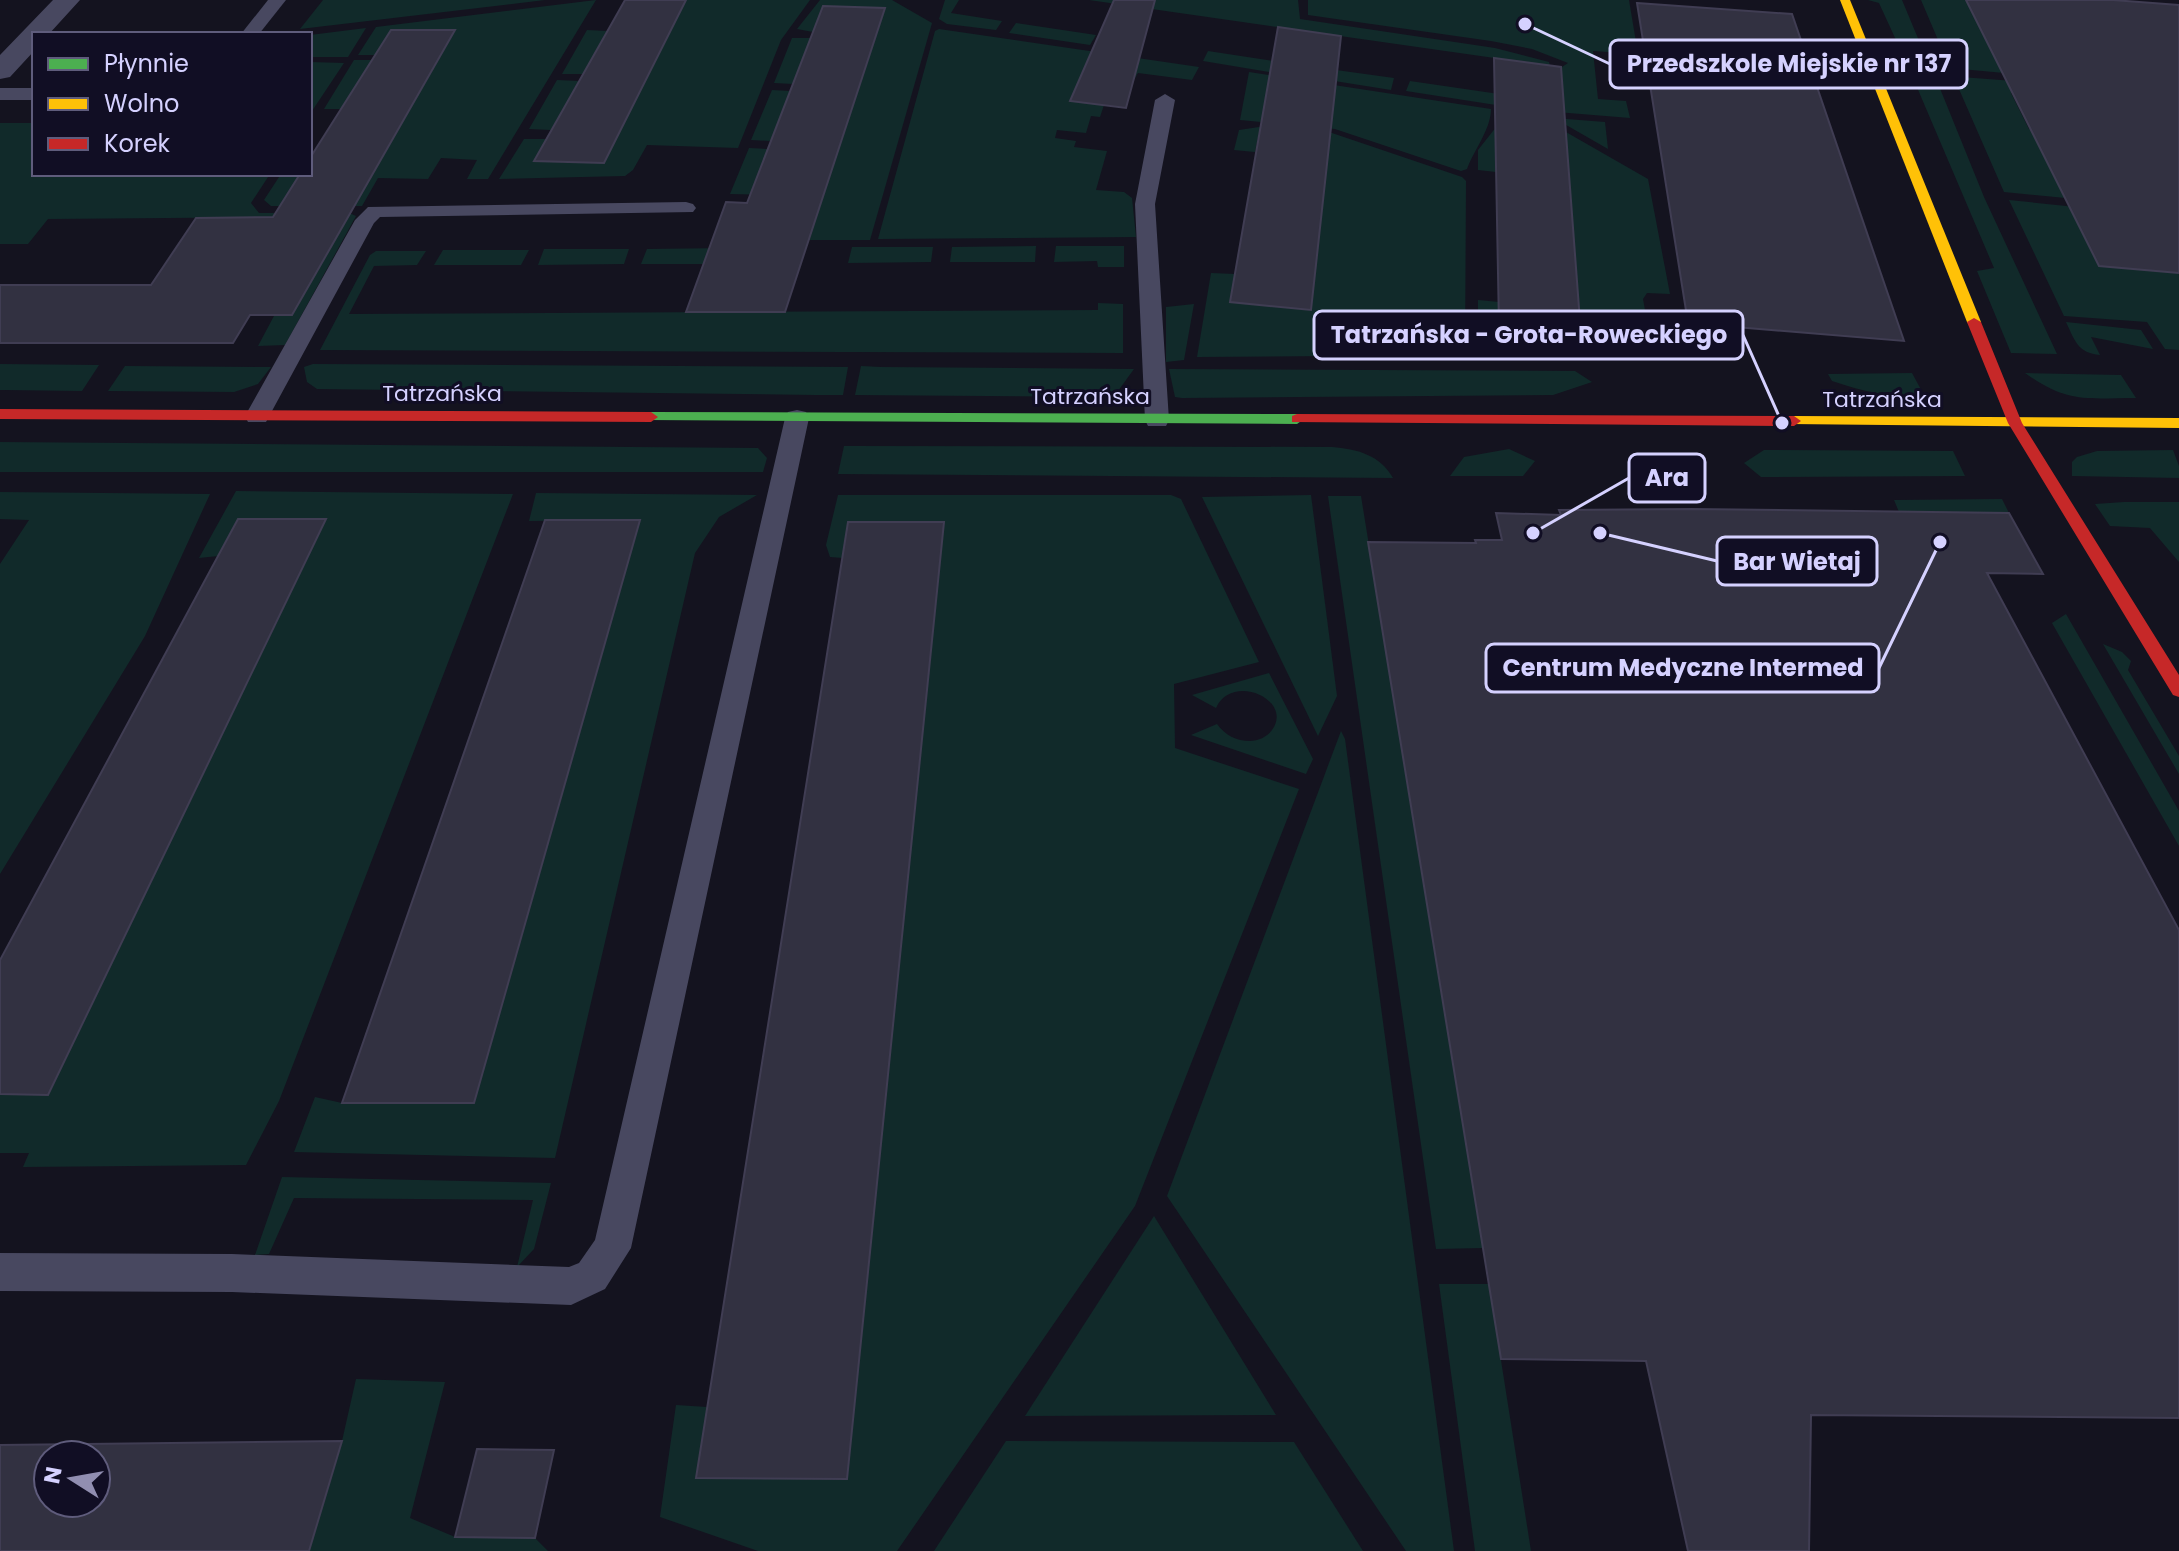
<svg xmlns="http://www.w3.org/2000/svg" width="2179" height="1551" font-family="Poppins,sans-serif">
<rect width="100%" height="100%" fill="#14131f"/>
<!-- green -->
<g fill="#112a2a">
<polygon points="323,0 545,0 300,29"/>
<polygon points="596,0 488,179 467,179 477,160 441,158 428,179 378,178 362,206 271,206 264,200 281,174 300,174 281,204 355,204 455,31 391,30 375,55 358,55 376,27"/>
<polygon points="653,0 810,0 781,40 738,148 647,145 633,170 625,176 499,179 524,139 546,139 535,161 604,163 685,2"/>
<polygon points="820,0 892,0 932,23 870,240 755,240 769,195 730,194 749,148 768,149 759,172 830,175 885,9 813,32 797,29"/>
<polygon points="945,0 959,0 951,13 1002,21 996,30 947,24 939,19"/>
<polygon points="1089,0 1298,0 1300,19 1495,48 1549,62 1550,66"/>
<polygon points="1308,0 1629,0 1638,54 1593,51 1598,99 1626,101 1630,118 1544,111 1556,102 1562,67 1568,63 1532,49 1491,41 1308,15"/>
<polygon points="1868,0 1902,0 1935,79 1913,77 1879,3"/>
<polygon points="1921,0 1966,0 2090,81 1950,68"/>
<polygon points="1016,23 1096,35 1090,45 1009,33"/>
<polygon points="366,28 348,57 310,57 310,35"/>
<polygon points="939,29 1199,67 1192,80 1138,73 1126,93 1075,89 1070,101 1104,105 1100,117 1091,116 1086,133 1057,130 1055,138 1076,141 1074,147 1107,151 1096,190 1124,192 1132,198 1136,237 878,239 935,31"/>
<polygon points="587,30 607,31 583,74 562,74"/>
<polygon points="792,38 811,38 793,84 774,83"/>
<polygon points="1208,51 1293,64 1287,75 1203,61"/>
<polygon points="354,60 372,60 341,109 324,109"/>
<polygon points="310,62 344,63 312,111 310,111"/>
<polygon points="1307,66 1394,78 1391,90 1303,76"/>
<path d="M1249 72 1491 109C1491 129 1474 150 1467 169L1461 171 1335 129 1240 120Z"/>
<polygon points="1961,77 2065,85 2071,98 2011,93 2029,129 2179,142 2179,209 2004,192 1955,80"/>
<polygon points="557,80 579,81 551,130 529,129"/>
<polygon points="1410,81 1499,94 1496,105 1406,91"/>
<polygon points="1916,85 1939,86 1984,197 2057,354 2011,353 1977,271 1994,268"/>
<polygon points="772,90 790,91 771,141 751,140"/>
<path d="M1508 112 1538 116 1648 179 1670 294 1647 293 1643 299C1650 333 1644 333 1620 355H1478V300L1499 302 1500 327 1581 335 1568 157 1496 150V172L1478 170V150Z"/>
<polygon points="1554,118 1605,122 1608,149"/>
<polygon points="0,123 34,123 34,174 270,174 251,203 259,213 349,213 356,216 285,345 258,346 291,284 279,217 48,219 28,244 0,244"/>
<polygon points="1259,127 1332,133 1462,177 1466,181 1465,355 1197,357 1211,273 1235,274 1230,302 1311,310 1330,135 1260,128 1255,152 1234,150 1239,130"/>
<polygon points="2009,200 2134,213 2077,222 2099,265 2179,273 2179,350 2165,349 2147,322 2064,316"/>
<polygon points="1036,246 1035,262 950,262 952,247"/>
<polygon points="1056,246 1124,246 1124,267 1098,267 1097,261 1054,262"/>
<polygon points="852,247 933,247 931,262 848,263"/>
<polygon points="729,248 725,264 641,264 647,249"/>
<polygon points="544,249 629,249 624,264 538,265"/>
<polygon points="443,250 529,250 521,265 434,265"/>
<polygon points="376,251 426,251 417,265 374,266 349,314 1098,310 1098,303 1123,304 1123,353 320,350 370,255"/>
<polygon points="1194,304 1184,360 1166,362 1166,307"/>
<path d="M2066 322 2141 330 2153 349 2091 337 2100 355C2078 353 2075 341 2066 322Z"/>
<polygon points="0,364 99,365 82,391 4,390 0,390"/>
<polygon points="313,364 848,367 843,395 816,395 317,389 307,382 304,367"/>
<polygon points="125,366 271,367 258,384 234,392 108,391"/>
<polygon points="861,366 881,367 1134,369 1118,391 1101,397 855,395"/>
<polygon points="1169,369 1575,371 1592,382 1553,395 1182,398 1175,397"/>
<path d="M1912 373 1925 397C1891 397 1864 392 1832 381L1828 374Z"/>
<path d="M2025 373 2121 375 2136 398C2086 398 2068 404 2025 373Z"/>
<polygon points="0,442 758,448 767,458 763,472 0,472"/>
<path d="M844 446 1332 447C1357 449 1380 455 1393 478L838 474Z"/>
<polygon points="1509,449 1535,461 1523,476 1450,476 1464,457"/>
<polygon points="1764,450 1953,451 1965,476 1761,477 1744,463"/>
<polygon points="2173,450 2179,466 2179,478 2072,476 2072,462 2077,457 2097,451"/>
<polygon points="236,491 513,494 279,1101 246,1165 23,1167 29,1153 0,1153 0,1094 48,1094 326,520 238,519 218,556 199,558"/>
<polygon points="0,492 210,494 145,636 0,874 0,564 29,520 0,519"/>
<polygon points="536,493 757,495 719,517 695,553 555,1158 294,1152 315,1097 342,1103 474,1102 640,520 529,521"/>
<polygon points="838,495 1171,495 1181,499 1259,662 1174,684 1175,748 1299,789 1135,1206 897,1551 758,1551 660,1517 676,1405 707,1407 697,1478 847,1478 944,523 849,522 843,558 830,557 826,545"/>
<polygon points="1311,495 1337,696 1318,736 1202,497"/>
<polygon points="1328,496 1361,496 1483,1248 1436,1249"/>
<polygon points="2002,499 2009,513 1899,512 1894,500"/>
<polygon points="2124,502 2179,502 2179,562 2150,528 2110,526 2095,504"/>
<polygon points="2066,614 2179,811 2179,846 2052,623"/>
<polygon points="2103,644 2122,652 2131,661 2128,670 2179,756 2179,774"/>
<path d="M1269 673 1313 759 1306 774 1191 735 1217 724C1225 735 1236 741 1250 741 1258 741 1267 737 1272 730 1294 700 1232 672 1216 708L1192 695Z"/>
<polygon points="1341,731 1345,739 1454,1551 1406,1551 1167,1196"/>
<polygon points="282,1177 551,1183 534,1249 517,1267 533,1200 294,1198 269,1254 255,1255"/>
<polygon points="1154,1216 1276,1415 1025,1416"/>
<polygon points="1439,1284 1489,1284 1531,1551 1475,1551"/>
<polygon points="356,1379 445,1382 410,1518 455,1537 535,1538 548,1551 309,1551 342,1441"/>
<polygon points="1006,1441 1294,1442 1363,1551 934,1551"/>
</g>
<!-- building -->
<g fill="#323141" stroke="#403d53" stroke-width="2" fill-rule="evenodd">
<polygon points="625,0 686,0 604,163 534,161"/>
<polygon points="1114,0 1155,0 1126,108 1070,101"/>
<polygon points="1966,0 2113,0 2179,5 2179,273 2099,266"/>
<polygon points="1637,3 1792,14 1904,341 1688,323"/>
<polygon points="823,6 885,8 785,312 686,312 726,202 747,203"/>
<polygon points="1278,27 1341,36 1311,310 1230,302"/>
<polygon points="391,30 455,30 292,315 250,315 233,343 0,343 0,285 151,285 196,218 273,217 300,174 310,174 310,158"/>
<polygon points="1494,58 1561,67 1581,335 1499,327"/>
<polygon points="1692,509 2009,513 2043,574 1987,573 2179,930 2179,1418 1811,1415 1809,1551 1688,1551 1646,1361 1501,1359 1368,542 1476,543 1475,540 1502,540 1496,513 1561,515 1559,510"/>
<polygon points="238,519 326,519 48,1095 0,1094 0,960"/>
<polygon points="545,520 640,520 474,1103 342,1103"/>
<polygon points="848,522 944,522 847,1479 696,1478"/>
<path d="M342 1441 309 1551H0V1445ZM48 1455H96V1503H48Z"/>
<polygon points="477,1449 554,1450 535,1538 455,1537"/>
</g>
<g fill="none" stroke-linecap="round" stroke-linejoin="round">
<!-- lane -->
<g fill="#484860" fill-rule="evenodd">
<polygon points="268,0 286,0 259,34 241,34"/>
<rect x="0" y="88" width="34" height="12"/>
<polygon points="1165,94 1175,100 1155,204 1169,420 1166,426 1148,426 1145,420 1135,204 1155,100"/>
<polygon points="686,202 693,204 696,208 693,212 380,217 374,223 266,422 248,422 245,416 355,220 368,207"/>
<polygon points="797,410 806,412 809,418 631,1248 605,1289 571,1305 232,1292 0,1291 0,1253 232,1254 569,1267 579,1263 595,1240 785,418 788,412"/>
</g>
<!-- street -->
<polygon fill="#484860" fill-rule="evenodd" points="53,0 80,0 49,34 34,34 34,51 10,77 0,79 0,55"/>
<!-- fast -->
<polygon fill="#4caf50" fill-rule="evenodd" points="651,412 1297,414 1304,419 1297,424 646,420 646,414"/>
<!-- slow -->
<g fill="#ffc107" fill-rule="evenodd">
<polygon points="1840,0 1850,0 1981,322 1979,325 1969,325 1967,322"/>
<polygon points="1794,416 2179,418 2179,428 1789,424 1787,421"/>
</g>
<!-- jam -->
<g fill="#c62828" fill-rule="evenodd">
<polygon points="1974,318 1981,322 2022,423 2179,675 2179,697 2173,695 2008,423 1967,322"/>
<polygon points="0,409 651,412 658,417 651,422 0,419"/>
<polygon points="1297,414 1794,416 1801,421 1794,426 1292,422 1292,416"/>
</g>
</g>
<g text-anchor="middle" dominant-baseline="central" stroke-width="6" stroke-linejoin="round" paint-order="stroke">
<!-- street labels -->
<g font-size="22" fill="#d5d1ff" stroke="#110e24">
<text x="442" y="393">Tatrzańska</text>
<text x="1090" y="396">Tatrzańska</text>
<text x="1882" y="399">Tatrzańska</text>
</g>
</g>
<!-- callouts -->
<path fill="none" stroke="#d5d1ff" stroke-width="3" d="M1525 24L1610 64M1782 423L1743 335M1533 533L1629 478M1600 533L1717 561M1940 542L1879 668"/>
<g fill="#d5d1ff" stroke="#110e24" stroke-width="3">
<circle cx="1525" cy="24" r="8"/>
<circle cx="1782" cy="423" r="8"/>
<circle cx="1533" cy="533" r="8"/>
<circle cx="1600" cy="533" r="8"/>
<circle cx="1940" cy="542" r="8"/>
</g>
<g fill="#110e24" stroke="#d5d1ff" stroke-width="3">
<rect x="1610" y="40" width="357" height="48" rx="8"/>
<rect x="1314" y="311" width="429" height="48" rx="8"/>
<rect x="1629" y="454" width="76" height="48" rx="8"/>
<rect x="1717" y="537" width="160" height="48" rx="8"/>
<rect x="1486" y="644" width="393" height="48" rx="8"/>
</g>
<g font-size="24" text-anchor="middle" font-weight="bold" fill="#d5d1ff">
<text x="1789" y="72">Przedszkole Miejskie nr 137</text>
<text x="1529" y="343">Tatrzańska - Grota-Roweckiego</text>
<text x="1667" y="486">Ara</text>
<text x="1797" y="570">Bar Wietaj</text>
<text x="1683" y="676">Centrum Medyczne Intermed</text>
</g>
<!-- legend -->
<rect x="32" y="32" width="280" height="144" fill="#110e24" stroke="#5f5c7c" stroke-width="2"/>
<rect x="48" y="58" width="40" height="12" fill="#4caf50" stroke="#5f5c7c" stroke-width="2"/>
<text x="104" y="72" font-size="24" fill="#d5d1ff">Płynnie</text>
<rect x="48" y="98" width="40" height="12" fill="#ffc107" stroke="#5f5c7c" stroke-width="2"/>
<text x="104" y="112" font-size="24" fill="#d5d1ff">Wolno</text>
<rect x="48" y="138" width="40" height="12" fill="#c62828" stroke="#5f5c7c" stroke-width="2"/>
<text x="104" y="152" font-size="24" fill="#d5d1ff">Korek</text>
<!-- north arrow -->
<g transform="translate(72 1479) rotate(281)"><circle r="38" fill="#110e24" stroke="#5f5c7c" stroke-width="2"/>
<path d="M0-6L14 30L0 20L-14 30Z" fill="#918eb1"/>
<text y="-12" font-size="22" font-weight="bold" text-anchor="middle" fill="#d5d1ff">N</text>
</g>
</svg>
